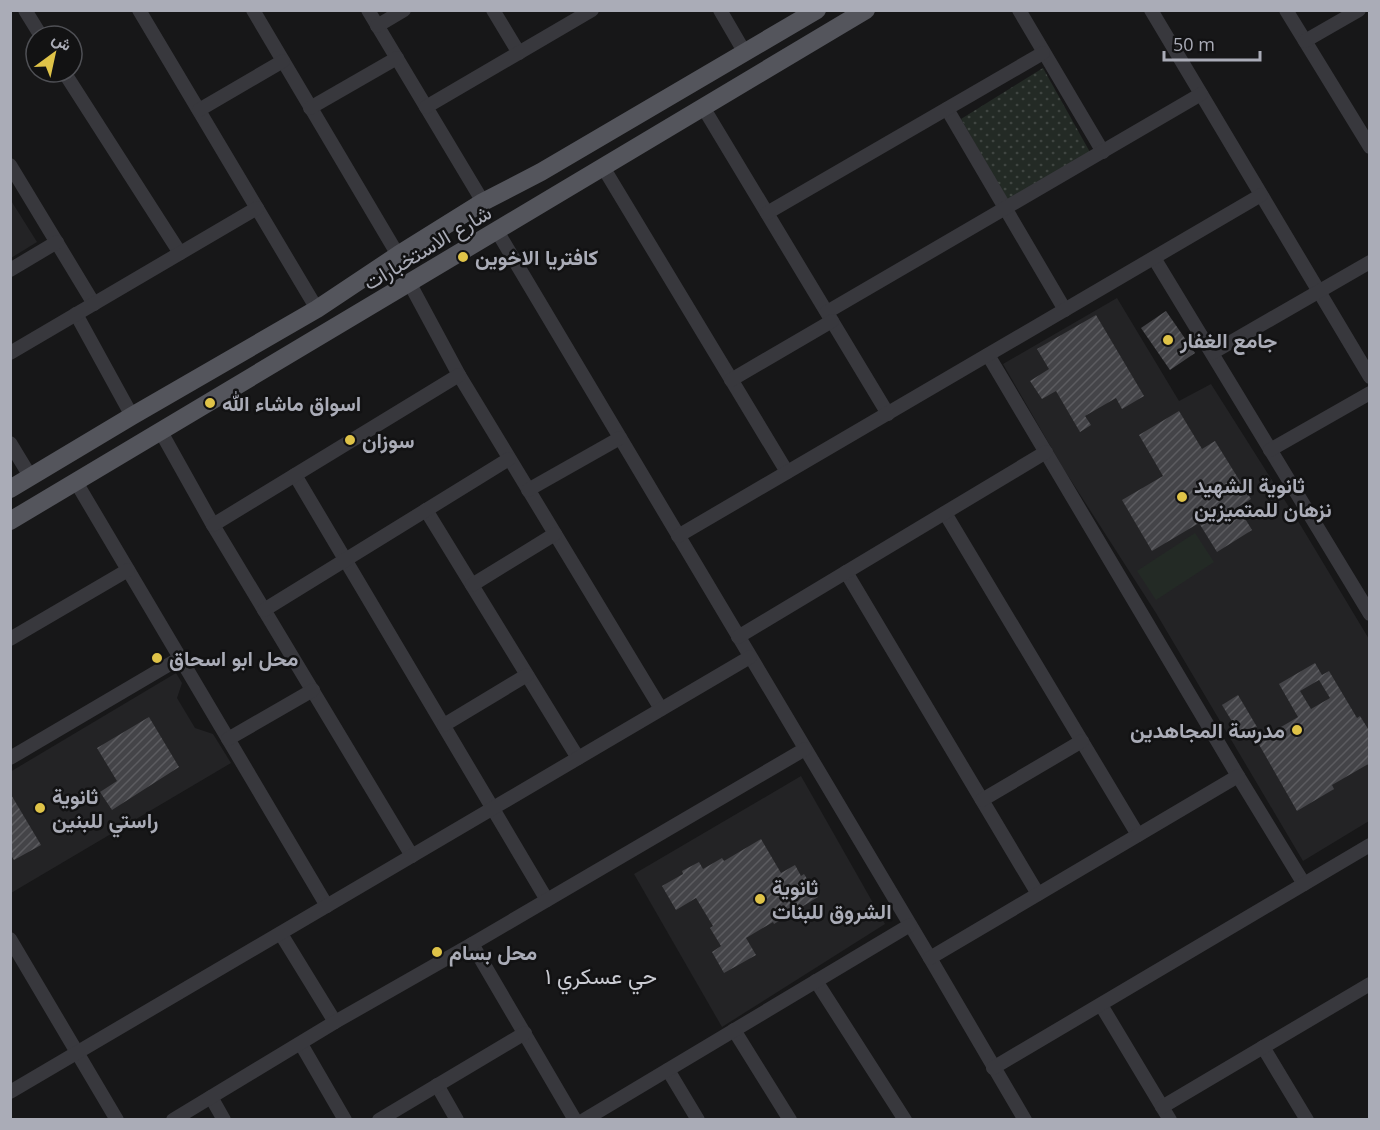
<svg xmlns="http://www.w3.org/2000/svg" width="1380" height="1130" font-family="'Open Sans',Vazirmatn,sans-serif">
<defs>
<pattern id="park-dots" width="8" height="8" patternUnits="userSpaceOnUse" patternTransform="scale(1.5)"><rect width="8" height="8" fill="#232a25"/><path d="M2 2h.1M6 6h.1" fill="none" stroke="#404642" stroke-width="1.8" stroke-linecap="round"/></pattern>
<pattern id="building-hatch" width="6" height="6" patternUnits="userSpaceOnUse" patternTransform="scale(1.5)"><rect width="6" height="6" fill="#444448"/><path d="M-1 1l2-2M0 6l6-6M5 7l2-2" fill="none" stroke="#5c5c60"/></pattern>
</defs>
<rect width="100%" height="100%" fill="#171718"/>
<!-- built -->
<g fill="#232325">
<polygon points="10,199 37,242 11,258 10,258"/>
<polygon points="1117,298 1179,401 1211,384 1301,526 1369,639 1369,821 1303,861 1156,613 1063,468 1003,364"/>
<polygon points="176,673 182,683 177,698 195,728 213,734 231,763 11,893 10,772"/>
<polygon points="801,776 885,924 722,1027 634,874"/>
</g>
<!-- grass -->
<polygon fill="#232a25" points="1195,533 1214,562 1156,600 1137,571"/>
<!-- park -->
<polygon fill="url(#park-dots)" points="1043,68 1091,154 1010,204 961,119"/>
<!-- building -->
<g fill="url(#building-hatch)" fill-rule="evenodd">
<polygon points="1166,311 1195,353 1170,370 1141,328"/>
<polygon points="1096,315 1144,396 1122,409 1116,398 1085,416 1091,425 1080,432 1056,391 1042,399 1030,381 1049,369 1037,349"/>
<polygon points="1179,411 1202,449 1215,441 1251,499 1238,507 1252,530 1217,552 1199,523 1152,551 1122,500 1163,476 1139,435"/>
<path d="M1315 663 1322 675 1329 671 1357 718 1360 716 1370 732V763L1332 785 1334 789 1297 811 1257 741 1298 717 1279 684ZM1319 680 1330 698 1311 709 1300 691Z"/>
<polygon points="1238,695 1257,727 1241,736 1222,705"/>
<polygon points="149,717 179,767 112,810 100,792 117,781 97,748"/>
<polygon points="10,793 41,845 14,860 10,854"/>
<polygon points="761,839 781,873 795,865 801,876 804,874 818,897 774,924 773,922 746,938 756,955 724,973 712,952 721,946 710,928 713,926 696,898 676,910 662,886 683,874 682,871 699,862 703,869 722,858 724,861"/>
</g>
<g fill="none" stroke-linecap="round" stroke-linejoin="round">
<!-- minor -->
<g stroke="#38383d" stroke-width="14">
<polyline points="25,10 41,36"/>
<polyline points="139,10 317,309"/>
<polyline points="253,10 398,255"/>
<polyline points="368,10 483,202"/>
<polyline points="493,10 519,53"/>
<polyline points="720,10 745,53"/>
<polyline points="1019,10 1103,152"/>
<polyline points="1151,10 1370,377"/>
<polyline points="1286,10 1370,147"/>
<polyline points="377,26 404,10"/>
<polyline points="1305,41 1359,10"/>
<polyline points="64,72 180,253"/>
<polyline points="426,107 592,10"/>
<polyline points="703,107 888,414"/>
<polyline points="310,108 397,58"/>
<polyline points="947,109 1065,310"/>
<polyline points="199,110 283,61"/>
<polyline points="10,165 94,304"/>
<polyline points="603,167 787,472"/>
<polyline points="767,213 1043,53"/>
<polyline points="497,231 930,958 1025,1120"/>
<polyline points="1154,258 1370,614"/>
<polyline points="10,270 57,242"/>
<polyline points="410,284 459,375 661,709"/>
<polyline points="827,312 1201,94"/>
<polyline points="76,314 132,416"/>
<polyline points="10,353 257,208"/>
<polyline points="1212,353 1370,262"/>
<polyline points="988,355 1238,776 1304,884"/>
<polyline points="731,380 832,321"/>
<polyline points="161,432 213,525 412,856"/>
<polyline points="10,443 30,476"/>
<polyline points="1270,450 1370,393"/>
<polyline points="295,475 547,900"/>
<polyline points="76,482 327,906"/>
<polyline points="528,490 620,438"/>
<polyline points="426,510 578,758"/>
<polyline points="945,513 1138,835"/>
<polyline points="213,525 459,375"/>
<polyline points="678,536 1261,195"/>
<polyline points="846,572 1038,894"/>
<polyline points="472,585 555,534"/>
<polyline points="264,610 509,459"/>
<polyline points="738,637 1046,452"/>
<polyline points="10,639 128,570"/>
<polyline points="444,725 527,675"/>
<polyline points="228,739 313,690"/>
<polyline points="10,758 180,658"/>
<polyline points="982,800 1082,741"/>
<polyline points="281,934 335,1022"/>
<polyline points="10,939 117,1120"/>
<polyline points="472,944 575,1120"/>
<polyline points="930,958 1238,776"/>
<polyline points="816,981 905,1120"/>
<polyline points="1101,1005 1170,1120"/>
<polyline points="734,1030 790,1120"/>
<polyline points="301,1044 345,1120"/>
<polyline points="1263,1047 1307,1120"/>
<polyline points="993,1068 1370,845"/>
<polyline points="668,1070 698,1120"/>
<polyline points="437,1085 457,1120"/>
<polyline points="10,1092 750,657"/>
<polyline points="211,1097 224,1120"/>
<polyline points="1162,1107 1370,984"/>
<polyline points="173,1120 335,1022 472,944 805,749"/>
<polyline points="379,1120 525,1033"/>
<polyline points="584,1120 910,925"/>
</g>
<!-- major -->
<g stroke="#54555c" stroke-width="18">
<polyline points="10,489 132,416 317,309 398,255 483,202 541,172 817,10"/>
<polyline points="10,521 866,10"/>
</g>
</g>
<!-- markers -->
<g fill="#dfc348" stroke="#121213" stroke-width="2">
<circle cx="463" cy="257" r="6"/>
<circle cx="1168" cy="340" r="6"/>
<circle cx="210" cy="403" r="6"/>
<circle cx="350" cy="440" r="6"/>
<circle cx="1182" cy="497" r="6"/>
<circle cx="157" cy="658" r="6"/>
<circle cx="1297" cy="730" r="6"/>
<circle cx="40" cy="808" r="6"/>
<circle cx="760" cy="899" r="6"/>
<circle cx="437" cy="952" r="6"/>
</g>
<g text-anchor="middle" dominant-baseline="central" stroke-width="5" stroke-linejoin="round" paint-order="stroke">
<!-- street labels -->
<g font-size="21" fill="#aaacb7" stroke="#121213">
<text transform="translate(427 247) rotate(-31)">شارع الاستخبارات</text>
</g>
<!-- poi labels -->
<g font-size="21" font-weight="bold" fill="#aaacb7" stroke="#121213" text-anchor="start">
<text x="475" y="257">كافتريا الاخوين</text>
<text x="1180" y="340">جامع الغفار</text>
<text x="222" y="403">اسواق ماشاء الله</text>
<text x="362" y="440">سوزان</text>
<text x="1194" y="485">ثانوية الشهيد<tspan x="1194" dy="24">نزهان للمتميزين</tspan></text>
<text x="169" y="658">محل ابو اسحاق</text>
<text x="1285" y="730" text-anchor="end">مدرسة المجاهدين</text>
<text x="52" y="796">ثانوية<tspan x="52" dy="24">راستي للبنين</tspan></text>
<text x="772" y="887">ثانوية<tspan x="772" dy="24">الشروق للبنات</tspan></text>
<text x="449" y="952">محل بسام</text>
</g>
<!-- neighbourhood labels -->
<g font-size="22" fill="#cbccd3" stroke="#121213">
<text x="601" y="975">حي عسكري ١</text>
</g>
</g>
<!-- border -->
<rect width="1380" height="1130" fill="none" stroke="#aaacb7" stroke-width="24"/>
<!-- north arrow -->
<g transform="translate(54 54) rotate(33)"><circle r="28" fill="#121213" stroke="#4f5055" stroke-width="1.5"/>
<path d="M0-4.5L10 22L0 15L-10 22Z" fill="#dfc348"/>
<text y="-9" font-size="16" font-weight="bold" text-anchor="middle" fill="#aaacb7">ش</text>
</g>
<!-- scale -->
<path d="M1164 51v9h96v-9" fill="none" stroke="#aaacb7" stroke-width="3"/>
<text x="1173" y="51" font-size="18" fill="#aaacb7" stroke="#121213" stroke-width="4.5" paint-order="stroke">50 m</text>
</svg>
